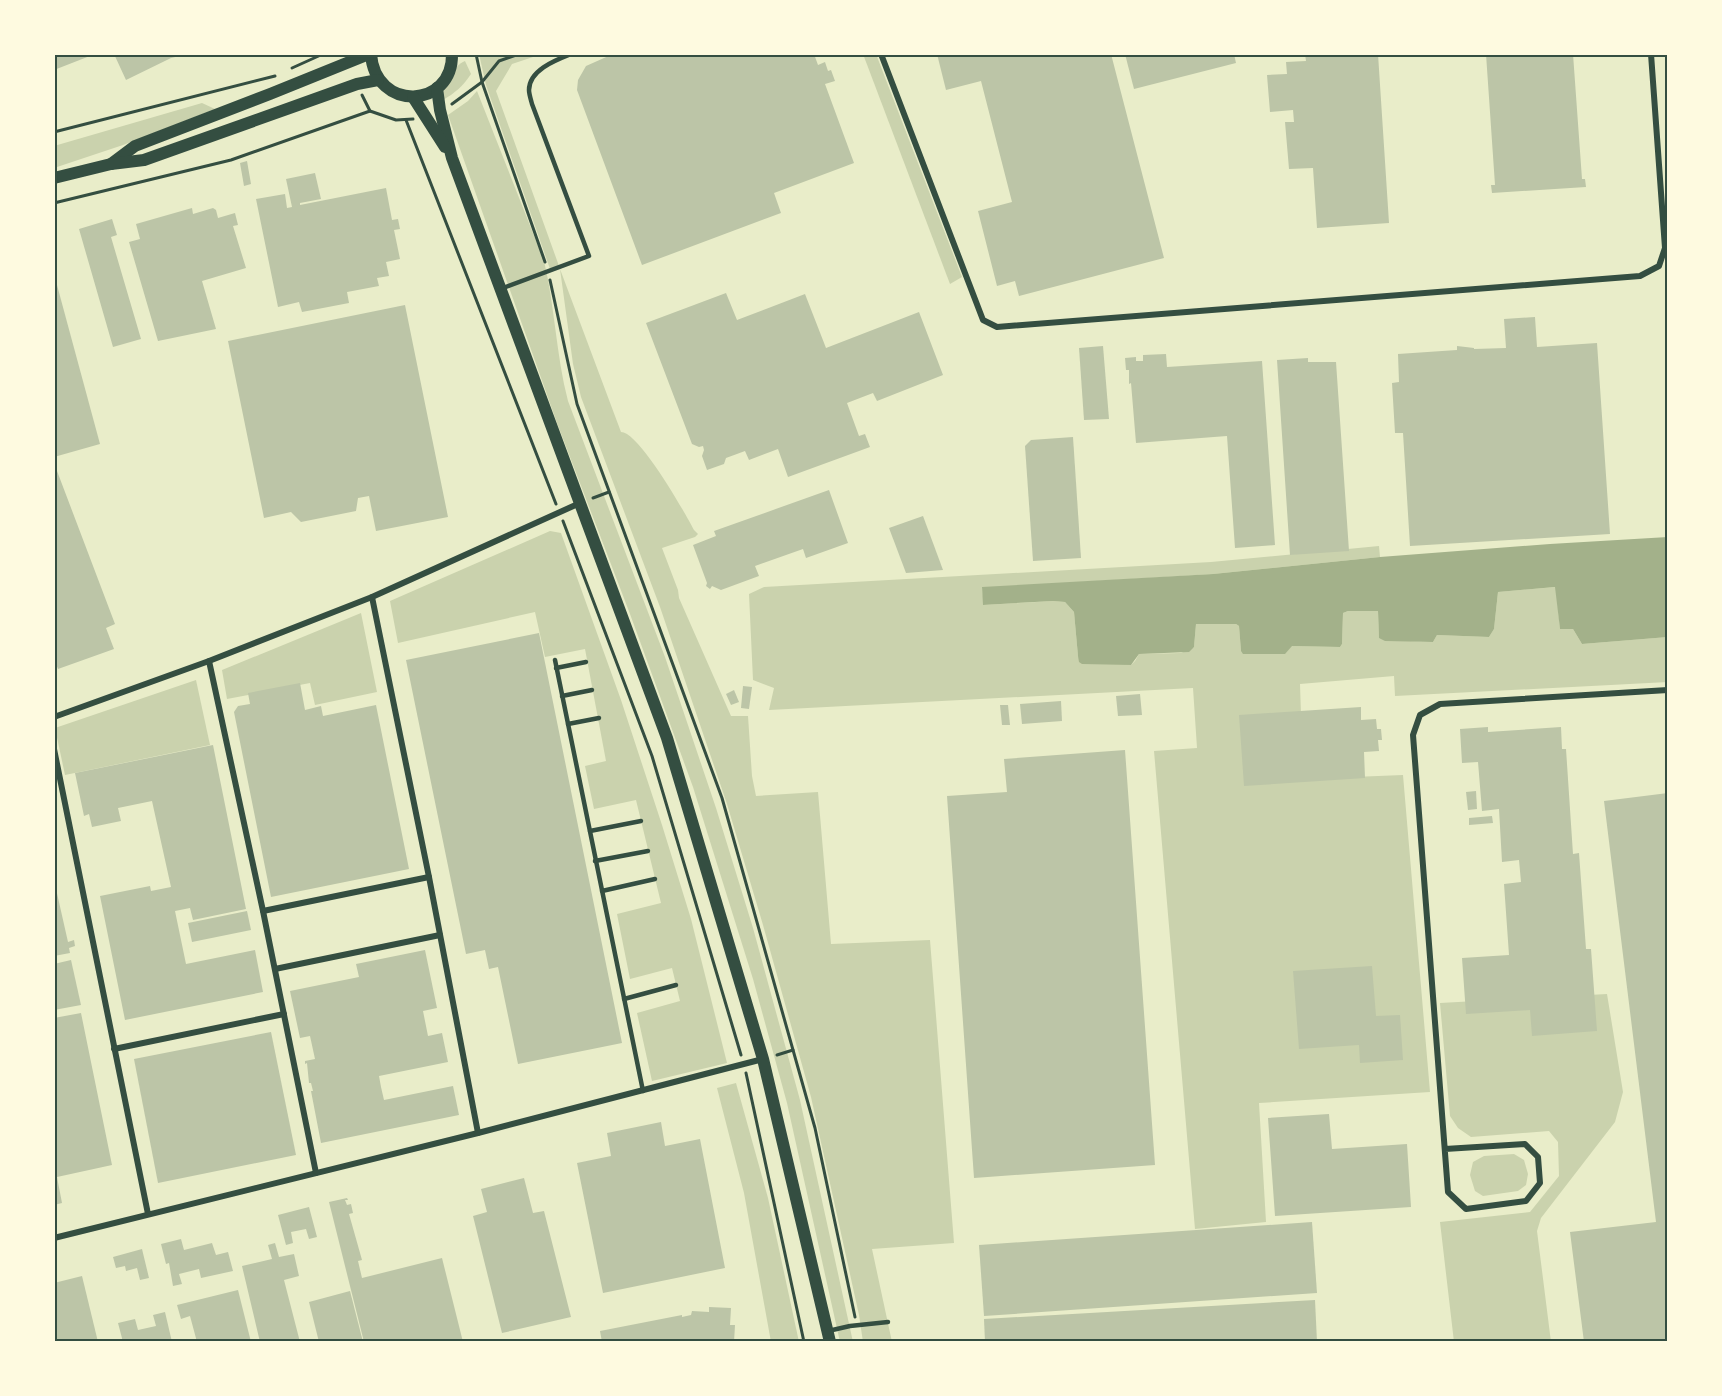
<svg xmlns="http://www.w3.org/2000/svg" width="1722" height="1396" font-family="Merriweather,serif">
<rect width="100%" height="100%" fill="#e9edc9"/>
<!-- green -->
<g fill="#cad2ad">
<polygon points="479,54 542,54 512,64 496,91 559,266 550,269 486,85"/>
<polygon points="863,54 876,54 962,277 950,284"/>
<path d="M465 61 471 74C463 86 455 93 443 100 441 87 454 65 465 61Z"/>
<path d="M477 91 544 261C555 307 556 355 568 401L665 657 716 808 753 928 800 1100 853 1342H840L787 1103 753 979 693 787 630 614 557 423 448 115 468 101Z"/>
<polygon points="202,103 215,109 123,145 54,168 54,146"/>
<path d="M560 269 621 432C639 432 684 511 694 530L698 534 695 537 662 548 678 590 679 598 731 716H748L752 776 756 796 818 792 831 944 930 940 954 1243 872 1249 892 1342H863L859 1315 811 1097 763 925 727 804 660 607 581 397 573 364Z"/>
<polygon points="550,531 561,533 621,700 662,825 691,919 727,1063 652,1081 637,1013 680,1001 672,968 630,979 617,914 661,903 636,800 594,809 585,766 606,761 585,649 545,657 535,612 398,643 390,601"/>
<polygon points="1379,546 1380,557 1213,574 982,588 984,605 1053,601 1065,602 1074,612 1078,656 1131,665 1135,661 1139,654 1181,653 1194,647 1196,624 1236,624 1239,626 1241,651 1292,646 1340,647 1342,644 1343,613 1348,611 1378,611 1379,638 1421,642 1433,642 1437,635 1489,637 1494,629 1498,592 1556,587 1560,629 1573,629 1582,644 1668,637 1668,682 1395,696 1394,676 1300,684 1303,779 1403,775 1430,1092 1259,1103 1266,1222 1195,1229 1154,751 1197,748 1193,688 769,710 774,688 753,680 749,594 764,587 1211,562"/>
<polygon points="361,613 377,692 315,705 310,683 227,699 222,670"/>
<polygon points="196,680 210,745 65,775 55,728"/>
<polygon points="1607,994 1623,1092 1615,1122 1541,1218 1537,1231 1551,1342 1454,1342 1440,1222 1530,1212 1559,1176 1558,1142 1549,1131 1471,1137 1458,1128 1450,1116 1440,1003"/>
<polygon points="736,1083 768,1198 799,1342 771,1342 744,1193 717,1088"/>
<polygon points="1514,1154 1524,1160 1528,1174 1526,1185 1518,1191 1483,1196 1475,1191 1470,1175 1473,1162 1484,1156"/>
</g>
<!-- water -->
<polygon fill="#a3b18a" points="1668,537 1668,637 1582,644 1573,629 1560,629 1555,587 1498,592 1494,629 1489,637 1437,635 1433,642 1385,641 1379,638 1378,611 1348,611 1343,613 1342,644 1340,647 1292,646 1285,654 1243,654 1241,651 1239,626 1236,624 1196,624 1194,647 1189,652 1139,654 1131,665 1082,664 1079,662 1078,656 1074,612 1065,602 1053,601 983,605 982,587 1213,574 1380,557 1550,544"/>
<!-- building -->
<g fill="#bcc5a7">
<polygon points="54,54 95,54 54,70"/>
<polygon points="114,54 184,54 184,55 171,58 126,80"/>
<polygon points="613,54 814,54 818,65 825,62 828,71 831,70 835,81 825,84 854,163 774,193 781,213 642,265 577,90 578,80 586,66"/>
<polygon points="937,54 1111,54 1164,258 1019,296 1015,281 997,286 978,211 1012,202 981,81 946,90"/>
<polygon points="1125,54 1234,54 1236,63 1134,89"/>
<polygon points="1305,54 1378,54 1389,223 1317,228 1313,168 1289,169 1285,122 1294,122 1293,110 1270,112 1267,75 1287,74 1286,62 1306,61"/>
<polygon points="1486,54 1573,54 1582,179 1585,179 1586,187 1492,193 1491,185 1495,185"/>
<polygon points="247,161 251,184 244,186 240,163"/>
<polygon points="315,173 321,199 300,203 300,205 386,188 392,220 398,219 400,229 394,230 400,259 386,262 389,276 377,278 379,286 347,292 349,303 302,312 299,302 278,307 256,199 285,194 287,208 292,207 286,179"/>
<polygon points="192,208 193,214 213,208 216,210 218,218 235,213 238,225 233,226 246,268 202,281 216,329 158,341 129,242 140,239 136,224"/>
<polygon points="112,219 117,235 111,237 141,339 113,347 79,229"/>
<polygon points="54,274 100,444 54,457"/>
<polygon points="726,293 737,320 805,294 826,348 919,312 943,375 877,401 873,393 847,403 859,436 865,434 870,447 788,477 778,449 749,460 745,451 726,458 724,464 707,470 702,456 704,450 703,446 699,447 692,444 646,323"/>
<polygon points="405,305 448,517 376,531 369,496 358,498 356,511 301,522 291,512 264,518 228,341"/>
<polygon points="1535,317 1537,347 1597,343 1610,534 1410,546 1403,433 1395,433 1392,383 1399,382 1398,354 1457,350 1457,346 1474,348 1474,349 1506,348 1504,319"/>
<polygon points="1103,346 1109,419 1084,420 1079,348"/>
<polygon points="1166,354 1167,367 1262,361 1275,545 1235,548 1227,436 1136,443 1131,383 1129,384 1129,370 1126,370 1125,358 1136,357 1136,361 1143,361 1143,355"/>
<polygon points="1308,358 1308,362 1336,362 1349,551 1290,555 1277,360"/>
<polygon points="1073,437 1081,558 1033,561 1025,446 1031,440"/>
<polygon points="54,463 115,624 106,628 114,649 58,669 54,659"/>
<polygon points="829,490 848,543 806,558 803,549 755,566 759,576 721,590 712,586 710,589 706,586 707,583 693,545 716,536 714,531"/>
<polygon points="923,516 943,570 906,573 889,528"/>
<polygon points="539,633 622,1043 518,1064 498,967 489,969 485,950 466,954 406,660"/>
<polygon points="300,683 305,710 321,706 323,716 376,705 409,869 271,897 234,712 238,706 250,704 248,693"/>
<polygon points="743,686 752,687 749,709 741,708"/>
<polygon points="734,690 739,702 731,705 726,694"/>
<polygon points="1140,694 1142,715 1118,716 1116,696"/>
<polygon points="1061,701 1062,721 1022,724 1020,704"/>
<polygon points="1000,705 1008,705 1010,725 1002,725"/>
<polygon points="1361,707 1361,720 1376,719 1377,729 1381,729 1382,740 1378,740 1379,751 1364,752 1365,778 1244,786 1239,715"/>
<polygon points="1488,727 1488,732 1561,727 1562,749 1566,749 1573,854 1579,853 1586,949 1591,949 1597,1031 1532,1036 1530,1010 1466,1014 1462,958 1509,955 1504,884 1521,882 1519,860 1502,862 1499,809 1482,811 1478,762 1462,763 1460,729"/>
<polygon points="213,745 246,909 193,920 190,908 175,911 186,964 255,950 263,992 125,1020 100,896 150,886 151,891 171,887 152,801 118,808 121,821 92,827 89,814 84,816 75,773"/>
<polygon points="1125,750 1155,1165 974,1178 947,796 1007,792 1004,759"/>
<polygon points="1476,791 1477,809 1468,810 1466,792"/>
<polygon points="1668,793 1668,1342 1584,1342 1570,1232 1656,1222 1604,801"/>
<polygon points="1492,816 1493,823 1469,825 1469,818"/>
<polygon points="54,880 68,942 74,940 75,946 69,948 70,953 54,956"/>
<polygon points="247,911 251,930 192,942 188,923"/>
<polygon points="425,950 437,1008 423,1011 428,1036 442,1033 448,1062 379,1076 381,1087 384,1100 453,1086 459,1115 321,1143 311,1091 313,1091 311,1083 309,1083 307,1063 305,1064 305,1061 315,1059 310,1036 300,1038 290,991 359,977 356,964"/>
<polygon points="71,960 81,1005 54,1010 54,964"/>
<polygon points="1372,966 1376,1016 1400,1015 1403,1060 1360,1063 1359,1045 1299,1049 1293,971"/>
<polygon points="81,1013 112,1165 57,1177 62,1203 54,1205 54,1018"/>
<polygon points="271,1032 296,1155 158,1183 134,1059"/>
<polygon points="1329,1114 1332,1149 1407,1144 1411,1207 1275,1216 1268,1118"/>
<polygon points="661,1122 665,1146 700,1139 725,1268 603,1293 577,1163 611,1156 607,1133"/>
<polygon points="524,1178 533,1213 544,1211 571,1317 502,1333 473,1216 487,1212 481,1189"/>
<polygon points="347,1198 348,1200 345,1200 347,1205 351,1204 353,1213 349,1214 362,1260 358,1261 362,1278 442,1258 463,1342 364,1342 329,1202"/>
<polygon points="309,1207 317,1237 309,1239 306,1229 291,1232 293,1243 286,1245 278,1215"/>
<polygon points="1312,1222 1317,1293 984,1316 979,1245"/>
<polygon points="181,1239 184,1250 212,1243 216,1255 228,1252 233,1271 201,1278 199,1269 179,1274 182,1284 173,1286 169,1263 166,1264 161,1244"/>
<polygon points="275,1243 279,1257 294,1254 299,1276 284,1280 300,1342 260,1342 242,1266 272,1259 268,1245"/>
<polygon points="142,1249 149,1278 140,1280 137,1268 126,1271 125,1266 116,1268 113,1257"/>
<polygon points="82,1276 98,1342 54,1342 54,1283"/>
<polygon points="238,1290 251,1342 197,1342 190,1316 181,1319 177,1305"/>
<polygon points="350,1291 363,1342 319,1342 309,1302"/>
<polygon points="1315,1300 1317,1342 985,1342 984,1319"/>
<polygon points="709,1307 731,1308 730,1325 735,1325 734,1342 602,1342 600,1331 682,1315 682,1317 691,1315 692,1311 709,1312"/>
<polygon points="165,1312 172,1342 123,1342 118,1323 135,1319 138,1330 156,1326 153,1315"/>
</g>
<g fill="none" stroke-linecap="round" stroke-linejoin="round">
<!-- path -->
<g stroke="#344e41" stroke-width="3">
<polyline points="476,54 482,82 545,262"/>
<polyline points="292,68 323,54"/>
<polyline points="362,95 370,111 396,120 413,119"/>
<polyline points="452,104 482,82 499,61 519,54"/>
<polyline points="406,120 556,504"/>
<polyline points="54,132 275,76"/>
<polyline points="54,203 231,160 370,111"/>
<polyline points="550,280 577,404 722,798 815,1128 855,1317"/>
<polyline points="593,498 609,492"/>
<polyline points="563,521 652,756 741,1055"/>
<polyline points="777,1055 793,1050"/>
<polyline points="746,1073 804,1342"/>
</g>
<!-- service -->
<g stroke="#344e41" stroke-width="4.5">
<path d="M503 288 589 256 532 104C531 100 529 94 529 90 529 70 556 60 571 54"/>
<polyline points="555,660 643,1091"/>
<polyline points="556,668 586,662"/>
<polyline points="562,696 592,690"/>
<polyline points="568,724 599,718"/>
<polyline points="590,831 641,821"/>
<polyline points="595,861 648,851"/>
<polyline points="602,891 655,879"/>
<polyline points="624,999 676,985"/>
<polyline points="828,1331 850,1326 888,1322"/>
</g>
<!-- minor -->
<g stroke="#344e41" stroke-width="6">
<polyline points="881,54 983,320 997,327 1640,276 1659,266 1665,248 1651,54"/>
<polyline points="372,597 429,877 478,1133"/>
<polyline points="209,661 263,911 316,1173"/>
<polyline points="54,717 209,661 372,597 580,503"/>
<polyline points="54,749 148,1214"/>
<polyline points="263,911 429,877"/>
<polyline points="275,969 440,935"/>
<polyline points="114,1049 284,1014"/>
<polyline points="1445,1149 1525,1144 1538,1157 1540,1183 1526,1201 1466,1209 1448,1192 1413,735 1420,715 1440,704 1668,690"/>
<polyline points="54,1238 478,1133 763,1059"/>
</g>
<!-- secondary -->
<g stroke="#344e41" stroke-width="12">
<path d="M371 54C375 112 453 109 452 54"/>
<polyline points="437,88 440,110 452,158 667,738 763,1059 830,1342"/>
<polyline points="413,97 445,147"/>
<polyline points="111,164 135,146 270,94 369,54"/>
<polyline points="54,178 111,164 144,160 357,84 378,80"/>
</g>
</g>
<!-- border -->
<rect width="1722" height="1396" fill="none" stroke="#fefae0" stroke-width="111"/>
<rect x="56" y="56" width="1610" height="1284" fill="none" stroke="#344e41" stroke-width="2"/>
</svg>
